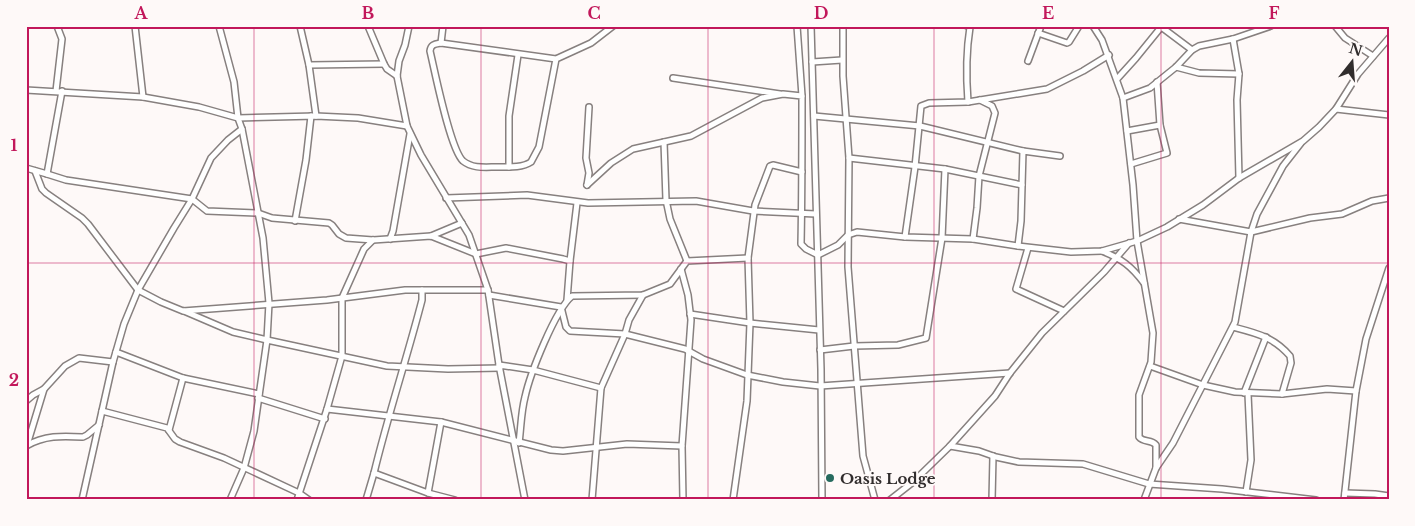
<svg xmlns="http://www.w3.org/2000/svg" width="1415" height="526" font-family="'Libre Baskerville',serif">
<rect width="100%" height="100%" fill="#fef9f8"/>
<g fill="none" stroke-linecap="round" stroke-linejoin="round">
<!-- minor casing -->
<g stroke="#87807f" stroke-width="8">
<g id="minor">
<polyline points="135,26 143,97"/>
<polyline points="219,26 234,82 238,118 316,116 358,118 407,126"/>
<polyline points="300,26 309,65 316,116"/>
<polyline points="368,26 384,64 387,69 397,76"/>
<polyline points="409,26 405,45 399,61 397,76 407,126 421,155 469,235 488,290 499,365 525,500"/>
<polyline points="797,26 802,96"/>
<polyline points="811,26 821,369 822,500"/>
<polyline points="843,26 843,76 849,158 848,267 863,456 875,500"/>
<path d="M967 26 970 27C966 52 966 76 968 102"/>
<path d="M1093 26 1102 40 1123 98 1133 185 1137 241 1153 333 1151 362 1139 395V437C1144 443 1151 439 1156 445V468"/>
<polyline points="1160,26 1192,50"/>
<polyline points="1335,26 1345,38 1373,56"/>
<polyline points="1038,33 1067,43 1069,42 1079,26"/>
<polyline points="1233,39 1239,74 1237,100 1239,178"/>
<polyline points="441,43 443,26"/>
<path d="M556 59 539 147 531 162C522 168 508 167 497 167 486 167 473 169 463 161 450 149 435 72 430 51 431 44 435 44 441 43L556 59 591 43 613 26"/>
<polyline points="1028,61 1041,26"/>
<polyline points="812,62 842,60"/>
<polyline points="309,65 384,64"/>
<polyline points="1176,67 1199,73 1239,74"/>
<polyline points="673,78 780,94"/>
<polyline points="1117,79 1136,58 1162,26"/>
<polyline points="26,90 143,97 199,107 238,118 242,129 228,140 211,158 192,199 174,228 138,290 124,324 113,362 82,500"/>
<polyline points="56,91 62,39 57,26"/>
<polyline points="1123,98 1150,88 1176,67 1192,50 1199,46 1233,39 1271,26"/>
<polyline points="1336,109 1389,115"/>
<polyline points="814,116 920,126 1023,151"/>
<polyline points="1127,131 1160,125"/>
<polyline points="664,142 666,200 670,219 687,261"/>
<polyline points="849,158 945,169 1022,185"/>
<polyline points="1131,164 1167,153 1160,125 1157,82"/>
<polyline points="509,167 509,116 518,55"/>
<polyline points="26,168 47,174 62,91"/>
<polyline points="35,171 42,189 46,193 82,218 88,224 138,290 161,302 183,311 327,300 405,290 488,290"/>
<polyline points="47,174 66,180 192,199 207,211 258,213 272,218 329,223 332,225 339,234 346,238 373,240 431,236 476,254 506,248 563,259 570,261 567,300"/>
<path d="M587 185 611 163 633 149 691 136 762 98 783 94 802 96C802 145 802 194 801 244L806 249 818 255 838 245 848 235 857 232 905 237 973 239 1018 246 1071 252 1102 251 1137 241 1167 227 1203 205 1239 178 1303 141 1319 127 1336 109 1358 74 1389 38"/>
<polyline points="587,185 589,173 586,158 589,107"/>
<polyline points="446,198 527,195 588,203 696,201 753,211 816,214"/>
<polyline points="1179,219 1251,232 1310,218 1342,214 1372,201 1389,198"/>
<polyline points="295,221 306,160 311,116"/>
<polyline points="431,236 462,223"/>
<polyline points="905,237 915,167 921,106 929,103 968,102 1047,89 1083,71 1109,55"/>
<polyline points="390,239 393,231 410,134"/>
<polyline points="973,239 977,208 979,176 995,113 992,106 980,100"/>
<polyline points="1018,246 1021,221 1023,151 1060,156"/>
<polyline points="1028,248 1016,289 1064,311"/>
<path d="M1102 251C1122 259 1131 266 1144 283"/>
<polyline points="570,261 577,203"/>
<polyline points="681,269 688,295 691,320 682,446 683,500"/>
<polyline points="489,295 561,307 566,327 570,331 625,334 685,349 703,359 747,375 783,382 820,386 1010,373"/>
<polyline points="184,311 233,332 267,340 269,303 263,238 242,129"/>
<polyline points="690,314 750,323 819,330"/>
<path d="M1233 327C1256 333 1274 337 1290 356L1291 363 1282 394"/>
<polyline points="820,350 854,346 898,345 926,338 942,238 945,169"/>
<polyline points="116,352 183,378 259,394"/>
<polyline points="499,365 533,370 601,388"/>
<polyline points="1150,366 1203,385 1235,392 1282,394 1327,389 1356,391"/>
<polyline points="1244,393 1266,337"/>
<polyline points="258,398 325,419"/>
<polyline points="26,401 33,395 44,389"/>
<polyline points="327,409 342,356 342,298 364,249 373,240"/>
<polyline points="102,411 167,428 175,439 180,442 224,458 299,493 309,500"/>
<polyline points="169,430 183,378"/>
<path d="M519 443C521 428 521 412 525 397 530 374 555 310 572 296L643 295 670 284 687 261 748 258"/>
<polyline points="27,445 44,389 65,366 79,358 113,362"/>
<path d="M26 446C45 435 62 436 83 437L87 435 99 425"/>
<polyline points="950,446 995,396 1010,373 1042,333 1104,272 1129,243"/>
<path d="M374 473C388 415 407 358 422 300V290"/>
<polyline points="1246,492 1251,460 1248,394"/>
<polyline points="428,493 441,422"/>
<polyline points="1345,493 1375,494 1389,496"/>
<polyline points="230,500 244,468 254,431 267,340 387,366 448,369 500,368"/>
<polyline points="297,500 327,409 441,422 551,450 563,451 627,444 682,446"/>
<polyline points="366,500 374,473 428,493 455,500"/>
<polyline points="592,500 601,388 625,334 629,320 643,295"/>
<polyline points="733,500 747,401 750,323 748,258 755,205 770,166 773,165 802,172"/>
<polyline points="890,500 913,482 950,446 979,451 996,457 1019,462 1083,464 1149,484 1222,489 1316,500"/>
<polyline points="992,500 993,456"/>
<polyline points="1144,500 1156,468 1173,443 1235,322 1251,232 1257,214 1283,166 1301,143"/>
<polyline points="1344,500 1356,391 1366,339 1389,268"/>
</g>
</g>
<!-- minor -->
<use href="#minor" stroke="#fff" stroke-width="5"/>
</g>
<!-- grid -->
<path fill="none" stroke="#c2185b" stroke-width="1" stroke-opacity="0.55" d="M254 26V500M481 26V500M708 26V500M934 26V500M1161 26V500M26 263H1389"/>
<!-- markers -->
<circle fill="#266b5f" stroke="#fef9f8" stroke-width="2" cx="830" cy="478" r="5"/>
<g text-anchor="middle" dominant-baseline="central" stroke-width="4" stroke-linejoin="round" paint-order="stroke">
<!-- poi labels -->
<g font-size="15" font-weight="bold" fill="#312d2d" stroke="#fef9f8" text-anchor="start">
<text x="840" y="478">Oasis Lodge</text>
</g>
</g>
<!-- border -->
<rect width="1415" height="526" fill="none" stroke="#fef9f8" stroke-width="55"/>
<!-- north arrow -->
<g transform="translate(1352 62) rotate(17)" stroke="#fef9f8" stroke-width="4" paint-order="stroke">
<path d="M0-4L9 19L0 12L-9 19Z" fill="#312d2d"/>
<text y="-8" font-size="14" font-weight="bold" text-anchor="middle" fill="#312d2d">N</text>
</g>
<rect x="28" y="28" width="1360" height="470" fill="none" stroke="#c2185b" stroke-width="2"/>
<g font-size="16" text-anchor="middle" font-weight="bold" fill="#c2185b">
<text x="141" y="19">A</text>
<text x="368" y="19">B</text>
<text x="594" y="19">C</text>
<text x="821" y="19">D</text>
<text x="1048" y="19">E</text>
<text x="1274" y="19">F</text>
<text x="14" y="151">1</text>
<text x="14" y="386">2</text>
</g>
</svg>
